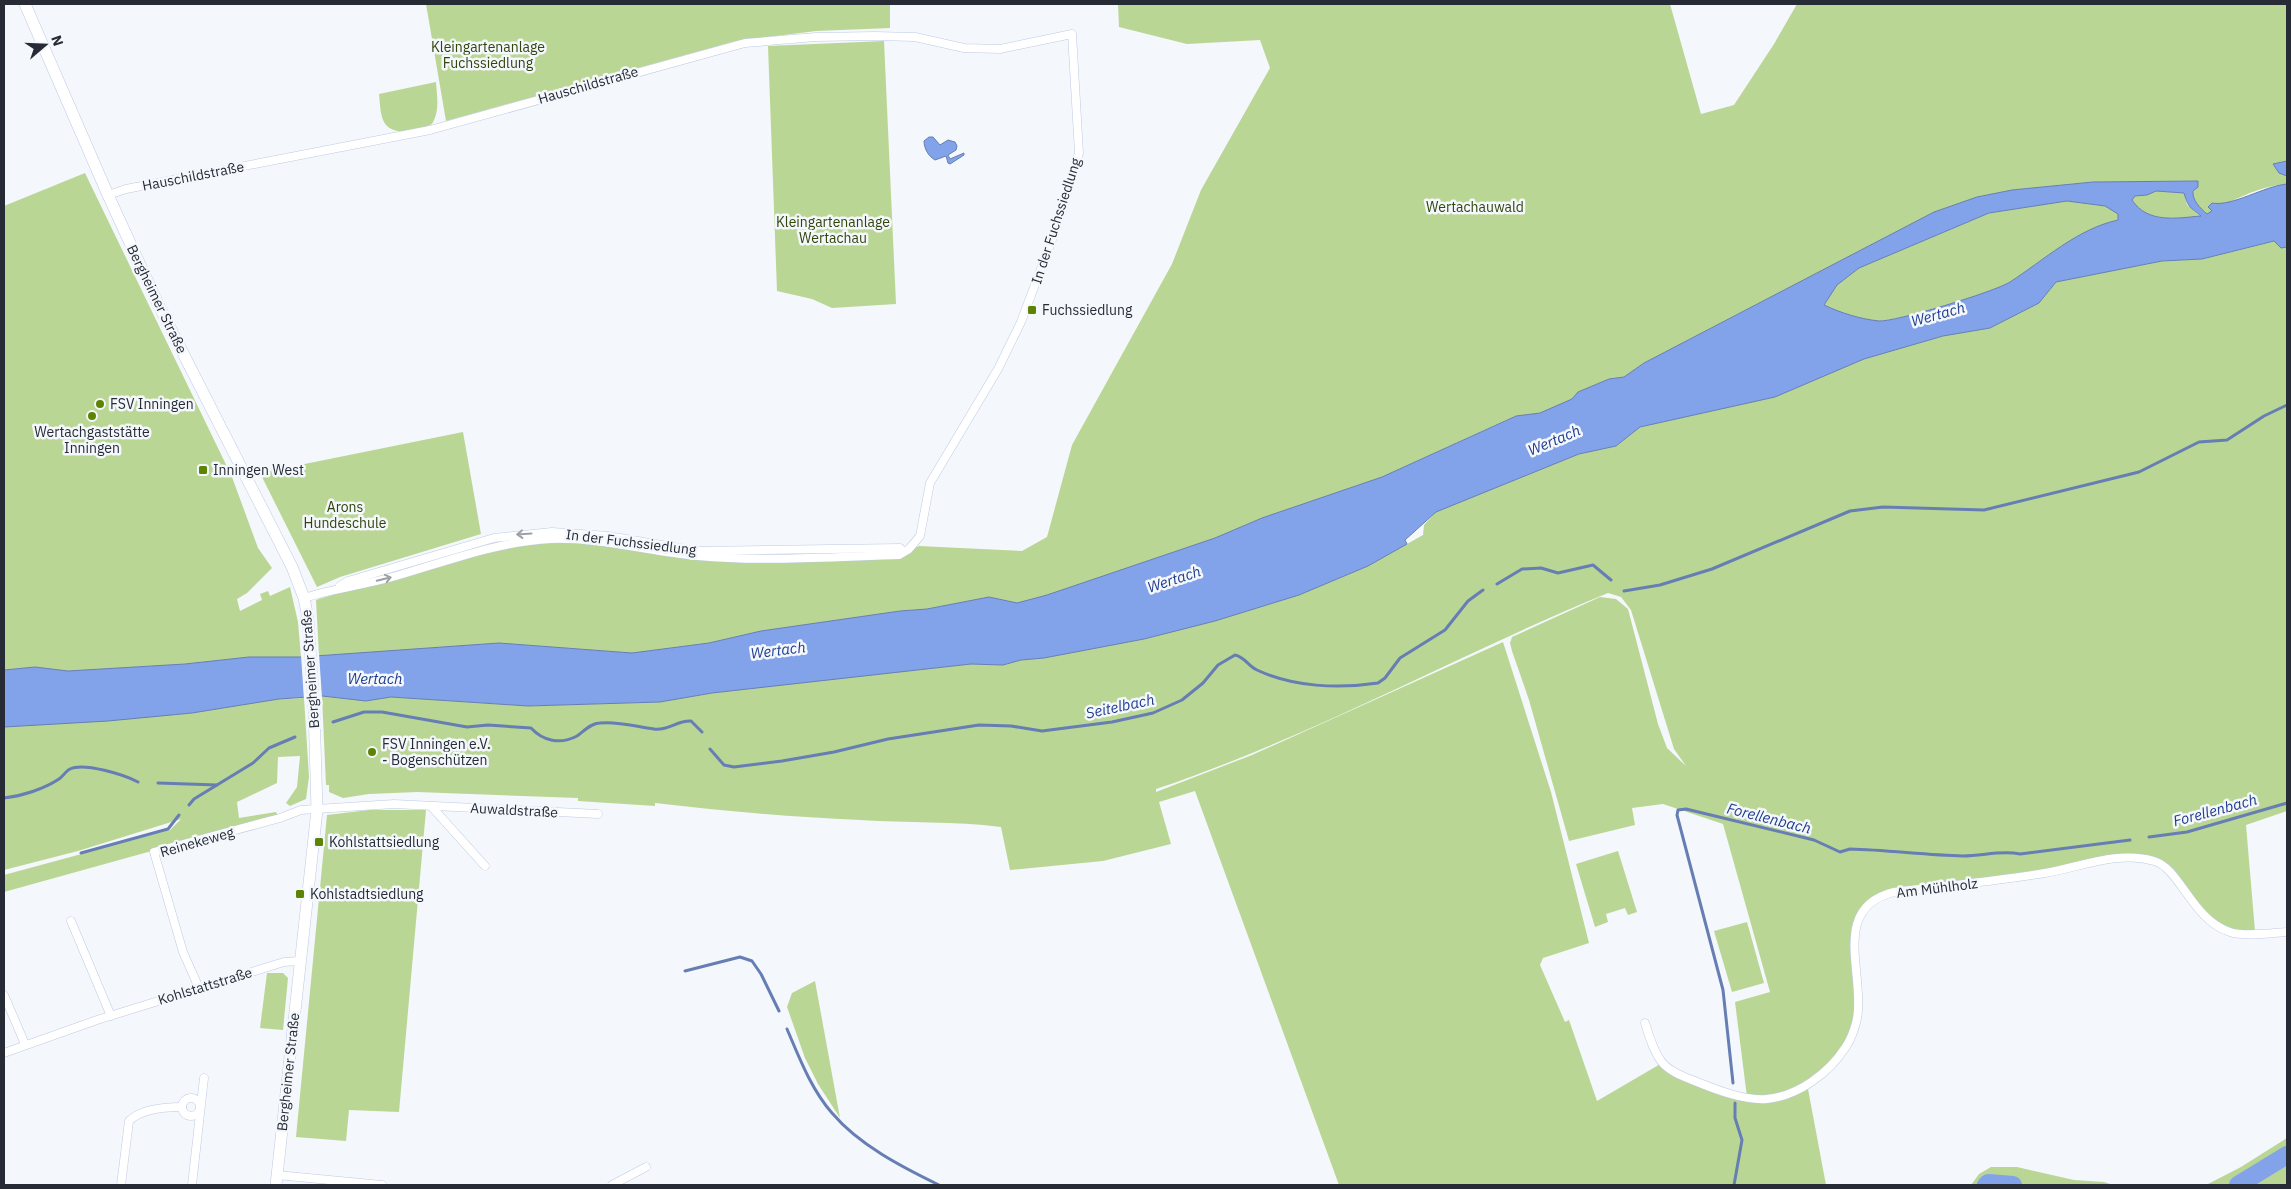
<svg xmlns="http://www.w3.org/2000/svg" width="2291" height="1189" font-family="'IBM Plex Sans',sans-serif">
<rect width="100%" height="100%" fill="#f4f7fc"/>
<!-- green -->
<g fill="#bad694" fill-rule="evenodd">
<polygon points="426,4 890,4 890,28 816,31 736,41 446,121"/>
<path d="M1118 4H1670L1701 114 1734 105 1774 44 1797 4H2287V161L2273 164 2279 173 2287 176V184C2258 186 2232 201 2207 214L2199 207 2192 195 2198 181 2093 182 2012 190 1977 197 1934 212 1644 363 1624 377 1608 379 1579 392 1573 399 1540 413 1515 416 1382 477 1262 518 1215 538 1047 595 1017 603 989 597 927 609 900 611 761 631 709 643 632 653 499 643 319 656 316 600 462 555 553 540 747 560 909 551 919 546 1022 551 1047 537 1072 445 1172 264 1201 190 1270 68 1260 40 1187 44 1119 27Z"/>
<polygon points="884,41 896,304 832,308 812,299 777,291 768,46"/>
<path d="M436 82C437 97 440 111 432 124 419 130 393 138 384 122 380 115 380 102 379 94Z"/>
<polygon points="85,173 232,477 258,548 272,568 247,593 237,599 240,611 262,600 260,594 268,591 270,596 290,587 298,622 301,657 249,657 185,664 68,671 35,667 4,670 4,206"/>
<path d="M2156 191 2184 193 2187 205 2202 217C2177 218 2149 224 2132 200L2134 196 2147 195Z"/>
<path d="M2067 201 2105 206 2118 214V220C2077 229 2044 260 2010 282 1994 292 1895 322 1878 321 1859 319 1841 313 1824 305L1837 285 1859 268 1989 213Z"/>
<path d="M2274 241 2281 248 2287 247V811L2246 825 2255 931 2232 930 2215 922 2168 869 2135 855 2101 857 2048 870 1894 889C1880 893 1872 897 1863 909 1841 940 1858 976 1856 1010 1854 1042 1828 1067 1804 1083L1808 1089 1826 1185H1339L1195 791 1159 802 1171 844 1103 861 1010 870 1001 827C954 821 907 823 860 820 791 817 723 811 655 803V806L578 801V798L417 792 369 794 343 798 329 792V785H326L322 696 366 701 391 697 528 706 660 702 712 693 971 664 1003 665 1021 660 1044 658 1144 639 1215 621 1299 595 1368 566 1423 535 1424 525 1436 512 1579 454 1616 446 1640 427 1775 397 1864 359 1943 336 1990 328 2039 303 2056 282 2162 261 2202 259ZM1608 593 1621 597 1631 610 1674 749 1686 766 1667 748 1658 724 1628 609 1616 599 1600 597 1512 637 1510 643 1512 651 1529 700 1569 841 1635 825 1632 808 1663 804 1723 824 1770 992 1735 1002 1747 1097 1679 1074 1662 1063 1597 1101 1569 1020 1565 1022 1540 965 1543 958 1589 943 1551 792 1503 642 1252 755 1156 792V789C1312 737 1456 655 1608 593Z"/>
<polygon points="463,432 481,534 340,577 317,587 260,473"/>
<polygon points="304,698 309,777 306,799 290,806 286,803 297,787 300,756 278,757 277,783 237,802 239,818 276,812 278,816 4,892 4,875 170,830 181,819 78,851 4,870 4,727 192,713 279,699"/>
<polygon points="369,810 426,810 399,1112 349,1110 346,1141 296,1137 327,815"/>
<polygon points="1618,851 1637,912 1628,915 1625,908 1606,914 1608,922 1595,927 1576,864"/>
<polygon points="1747,922 1764,983 1732,992 1714,931"/>
<polygon points="267,973 283,973 288,978 283,1030 260,1028"/>
<polygon points="815,981 840,1118 818,1084 805,1058 787,1007 792,993"/>
<polygon points="2287,1138 2287,1185 2206,1185 2241,1167"/>
<polygon points="1991,1167 2017,1167 2074,1180 2104,1182 2113,1185 1971,1185 1979,1174"/>
</g>
<!-- water -->
<g fill="#82a2e9" stroke="#667eb3" fill-rule="evenodd">
<path d="M929 137H933L940 145 948 140 955 142 957 146 956 150 948 155 950 159 964 153V155L950 164 948 163 946 156 935 160C928 156 924 148 924 141Z"/>
<polygon points="2287,161 2287,176 2279,173 2273,164"/>
<path d="M2198 181V187L2193 191C2192 200 2200 208 2207 214L2212 211 2208 207 2212 203C2232 207 2264 186 2287 184V247L2281 248 2274 241 2202 259 2162 261 2056 282 2039 303 1990 328 1943 336 1864 359 1775 397 1640 427 1616 446 1579 454 1436 512 1405 540 1407 544 1368 566 1299 595 1215 621 1144 639 1044 658 1021 660 1003 665 971 664 712 693 660 702 528 706 391 697 366 701 322 696 279 699 192 713 108 721 4 727V670L35 667 68 671 185 664 249 657H301L499 643 632 653 709 643 761 631 900 611 927 609 989 597 1017 603 1047 595 1215 538 1262 518 1382 477 1516 416 1540 413 1572 399 1578 392 1609 379 1624 377 1644 363 1934 212 1977 197 2012 190 2093 182ZM2156 191 2184 193C2189 210 2190 206 2201 216 2177 218 2148 224 2132 200L2135 196 2147 195ZM2067 201 2105 206 2118 214V220C2077 229 2044 260 2010 282 1994 292 1895 322 1879 321 1860 319 1841 313 1824 305L1837 285 1859 268 1989 213Z"/>
</g>
<!-- pier -->
<polygon fill="#f4f7fc" points="319,653 322,698 304,700 301,655"/>
<g fill="none" stroke-linecap="round" stroke-linejoin="round">
<!-- stream -->
<g stroke="#667eb3" stroke-width="3">
<polyline points="1497,584 1522,569 1541,568 1558,573 1593,565 1611,580"/>
<polyline points="1624,591 1660,585 1712,569 1850,511 1883,507 1984,510 2139,472 2199,442 2227,440 2264,416 2287,405"/>
<path d="M333 722 364 712H382L467 727 488 725 531 728C543 741 560 745 577 736 584 731 591 723 600 723 619 721 637 727 654 729 669 731 677 720 691 721L702 732"/>
<path d="M710 749 724 765 734 767 782 761 834 752 888 739 979 725 1011 726 1042 731 1112 722 1153 713 1182 700 1203 683 1218 665 1235 655C1245 657 1248 666 1257 670 1293 687 1338 689 1378 683L1385 678 1400 658 1445 630 1468 601 1483 590"/>
<polyline points="158,783 217,785"/>
<path d="M4 798C22 796 44 789 59 779 63 776 66 771 70 769 84 762 125 775 138 782"/>
<polyline points="189,805 194,799 253,763 269,748 295,737"/>
<polyline points="2149,837 2187,832 2287,803"/>
<polyline points="81,853 168,829 179,815"/>
<polyline points="685,971 740,957 752,961 761,974 779,1011"/>
<path d="M787 1029C799 1057 811 1089 832 1113 859 1145 902 1167 939 1185"/>
<path d="M1733 1083 1723 990 1677 815 1678 810 1686 809 1814 840 1840 852 1850 849C1888 850 1925 855 1963 856 1983 856 2001 850 2020 854L2130 840"/>
<polyline points="1734,1185 1742,1140 1735,1118 1735,1103"/>
</g>
<!-- river -->
<g stroke="#82a2e9" stroke-width="18">
<polyline points="1986,1185 1988,1183 2013,1185"/>
<polyline points="2238,1185 2287,1155"/>
</g>
<!-- street casing -->
<g stroke="#becae4" stroke-width="9">
<g id="street">
<path d="M108 195 126 189 430 130 745 43 816 37 875 36 915 37 964 48 1000 49 1072 34 1079 153 1057 226 1021 322 998 369 930 483 920 536 909 549 899 555C832 557 764 562 698 556 649 552 600 537 551 539 496 542 448 561 396 576 366 585 335 588 304 598"/>
<polyline points="340,586 348,581 494,538 552,532 608,536 697,551 900,548 903,551"/>
<polyline points="431,806 485,866"/>
<polyline points="71,921 111,1016"/>
<polyline points="199,988 183,952 154,852 280,818 301,810 394,804 598,814"/>
<polyline points="4,995 25,1044"/>
<path d="M1645 1023C1649 1036 1653 1050 1661 1061 1669 1072 1685 1077 1697 1082 1717 1090 1745 1101 1767 1099 1798 1096 1829 1073 1845 1048 1852 1038 1858 1021 1858 1009 1861 965 1834 907 1894 892 1945 886 1995 881 2045 873 2081 867 2118 850 2154 861 2180 868 2192 920 2230 932 2244 937 2272 933 2287 932"/>
<polyline points="4,1053 97,1020 284,962 300,961"/>
<circle cx="191" cy="1107" r="9"/>
<polyline points="277,1175 382,1185"/>
<path d="M121 1185 129 1121C141 1109 166 1107 182 1107"/>
<polyline points="192,1185 204,1078"/>
<polyline points="612,1185 646,1167"/>
</g>
</g>
<!-- secondary casing -->
<g stroke="#becae4" stroke-width="12">
<polyline id="secondary" points="25,4 108,195 159,306 292,567 304,598 308,618 314,709 317,810 276,1185"/>
</g>
<!-- street -->
<use href="#street" stroke="#fff" stroke-width="8"/>
<!-- secondary -->
<use href="#secondary" stroke="#fff" stroke-width="11"/>
</g>
<!-- one-way arrows -->
<defs><path id="oneway-shaft" d="M-6 0H5M1.5-3L5.5 0L1.5 3" fill="none" stroke-width="1.6" stroke-linecap="round" stroke-linejoin="round" transform="scale(1.25)"/></defs>
<g stroke="#9da0a4">
<use href="#oneway-shaft" transform="translate(524 534) rotate(176)"/>
<use href="#oneway-shaft" transform="translate(384 579) rotate(-14)"/>
</g>
<!-- markers -->
<g fill="#5d8303" stroke="#f4f7fc" stroke-width="2">
<rect x="1027" y="305" width="10" height="10" rx="2.5"/>
<circle cx="100" cy="404" r="5"/>
<circle cx="92" cy="416" r="5"/>
<rect x="198" y="465" width="10" height="10" rx="2.5"/>
<circle cx="372" cy="752" r="5"/>
<rect x="314" y="837" width="10" height="10" rx="2.5"/>
<rect x="295" y="889" width="10" height="10" rx="2.5"/>
</g>
<g text-anchor="middle" dominant-baseline="central" stroke-width="5" stroke-linejoin="round" paint-order="stroke">
<!-- park labels -->
<g font-size="14" fill="#31450b" stroke="#f4f7fc">
<text x="488" y="47">Kleingartenanlage<tspan x="488" dy="16">Fuchssiedlung</tspan></text>
<text x="1475" y="207">Wertachauwald</text>
<text x="833" y="222">Kleingartenanlage<tspan x="833" dy="16">Wertachau</tspan></text>
<text x="345" y="507">Arons<tspan x="345" dy="16">Hundeschule</tspan></text>
</g>
<!-- street labels -->
<g font-size="14" fill="#262b35" stroke="#f4f7fc">
<text transform="translate(588 85) rotate(-16)">Hauschildstraße</text>
<text transform="translate(193 176) rotate(-11)">Hauschildstraße</text>
<text transform="translate(1056 221) rotate(-72)">In der Fuchssiedlung</text>
<text transform="translate(157 299) rotate(64)">Bergheimer Straße</text>
<text transform="translate(631 542) rotate(7)">In der Fuchssiedlung</text>
<text transform="translate(310 669) rotate(-94)">Bergheimer Straße</text>
<text transform="translate(514 810) rotate(3)">Auwaldstraße</text>
<text transform="translate(197 842) rotate(-16)">Reinekeweg</text>
<text transform="translate(1937 888) rotate(-7)">Am Mühlholz</text>
<text transform="translate(205 986) rotate(-17)">Kohlstattstraße</text>
<text transform="translate(288 1072) rotate(-84)">Bergheimer Straße</text>
</g>
<!-- poi labels -->
<g font-size="14" fill="#262b35" stroke="#f4f7fc" text-anchor="start">
<text x="1042" y="310">Fuchssiedlung</text>
<text x="110" y="404">FSV Inningen</text>
<text x="92" y="432" text-anchor="middle">Wertachgaststätte<tspan x="92" dy="16">Inningen</tspan></text>
<text x="213" y="470">Inningen West</text>
<text x="382" y="744">FSV Inningen e.V.<tspan x="382" dy="16">- Bogenschützen</tspan></text>
<text x="329" y="842">Kohlstattsiedlung</text>
<text x="310" y="894">Kohlstadtsiedlung</text>
</g>
<!-- water labels -->
<g font-size="15" font-style="italic" fill="#1f3c8e" stroke="#f4f7fc">
<text transform="translate(1938 314) rotate(-15)">Wertach</text>
<text transform="translate(1554 440) rotate(-23)">Wertach</text>
<text transform="translate(1174 579) rotate(-18)">Wertach</text>
<text transform="translate(778 650) rotate(-7)">Wertach</text>
<text x="375" y="678">Wertach</text>
<text transform="translate(1120 706) rotate(-12)">Seitelbach</text>
<text transform="translate(2215 810) rotate(-15)">Forellenbach</text>
<text transform="translate(1769 818) rotate(14)">Forellenbach</text>
</g>
</g>
<!-- border -->
<rect width="2291" height="1189" fill="none" stroke="#262b35" stroke-width="10"/>
<!-- north arrow -->
<g transform="translate(45 45) rotate(71)" stroke="#f4f7fc" stroke-width="4" paint-order="stroke">
<path d="M0-4L9 19L0 12L-9 19Z" fill="#262b35"/>
<text y="-8" font-size="14" font-weight="bold" text-anchor="middle" fill="#262b35">N</text>
</g>
</svg>
